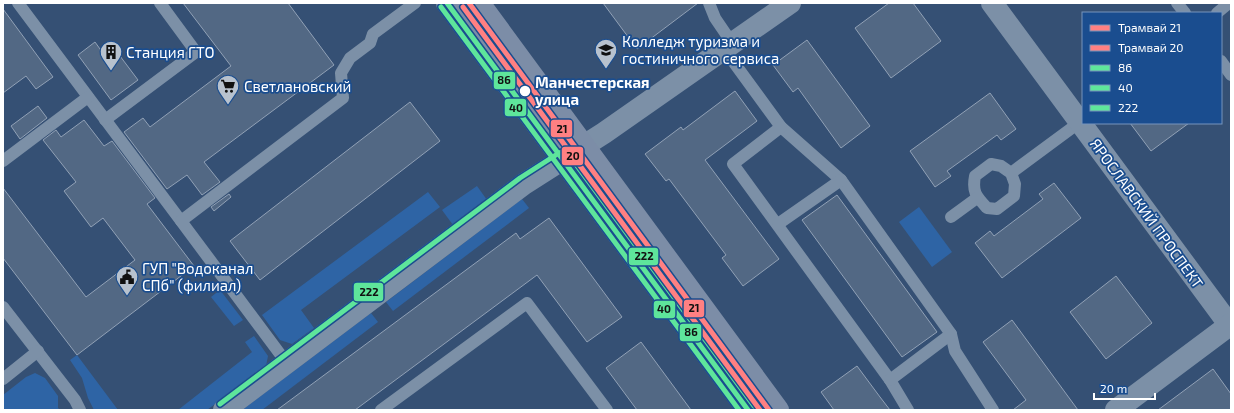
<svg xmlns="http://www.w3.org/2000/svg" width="1234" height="413" font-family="'Exo 2',sans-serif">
<rect width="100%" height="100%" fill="#355074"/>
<!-- green -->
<g fill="#2e64a5">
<polygon points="477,186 487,200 453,225 442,210"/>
<polygon points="428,192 440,207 301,310 314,328 292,344 280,340 262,315"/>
<polygon points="522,199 529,208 393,311 386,302"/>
<polygon points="919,207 952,252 932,267 899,222"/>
<polygon points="220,290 243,320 234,326 211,297"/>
<polygon points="371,313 378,322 262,410 242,410"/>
<polygon points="254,336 268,356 266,366 207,410 178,410 252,352 245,342"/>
<polygon points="77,355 118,410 94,410 88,398 82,378 70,360"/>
<polygon points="35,373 45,378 58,396 58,408 60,410 3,410 3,395 26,377"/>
</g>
<!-- building -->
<g fill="#526884" stroke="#91a1b6">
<polygon points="183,3 288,3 334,65 204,162 220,182 202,195 187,175 167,189 124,132 143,118 150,127 231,66"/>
<polygon points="603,3 698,3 637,49"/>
<polygon points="889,3 913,3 941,41 891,78 855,28"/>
<polygon points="3,9 53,77 36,89 26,76 3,93"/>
<polygon points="807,40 870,126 841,148 798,88 793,92 773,65"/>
<polygon points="95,42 110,63 120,56 138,80 111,100 78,55"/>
<polygon points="735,91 757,121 705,160 779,259 743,286 722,258 726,255 669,179 666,181 645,154 681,127 683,130"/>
<polygon points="990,93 1016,129 1001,140 997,135 947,171 951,176 935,187 910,151"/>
<polygon points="410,102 440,141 260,280 230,241"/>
<polygon points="38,106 47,118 20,139 11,126"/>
<polygon points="84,120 104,146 112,141 155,198 147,204 194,266 77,355 3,258 3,188 86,297 135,260 103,218 91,227 64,191 76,182 43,140 56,130 61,137"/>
<polygon points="1130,123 1189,123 1151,151"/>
<polygon points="1054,183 1081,218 1002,278 975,243 990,231 994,236 1043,199 1039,194"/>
<polygon points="229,194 231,197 214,211 211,207"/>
<polygon points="837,195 937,332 902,357 802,220"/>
<polygon points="549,218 622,317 587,342 537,275 355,410 277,410 516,233 520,239"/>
<polygon points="1116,276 1152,323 1106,359 1070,312"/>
<polygon points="1012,320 1078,410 1013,410 1026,400 983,342"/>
<polygon points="641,342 691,410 637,410 606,368"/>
<polygon points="857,366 880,397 890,410 834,410 821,392"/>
<polygon points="1213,369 1231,394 1231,410 1158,410"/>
</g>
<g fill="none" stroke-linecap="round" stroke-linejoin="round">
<!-- lane -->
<g stroke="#7c90a7" stroke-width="12">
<polyline points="18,3 181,221"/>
<polyline points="709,3 715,18 732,43"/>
<polyline points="1177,3 1185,13"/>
<polyline points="1217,13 1229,3"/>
<polyline points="724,49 781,127 841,180 951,334 955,351 993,410"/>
<polyline points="1221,61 1231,75"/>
<polyline points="105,120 196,52 160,3"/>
<polyline points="781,127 733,164 890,380 908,410"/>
<polyline points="3,161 88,97"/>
<path d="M1011 173 1001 166 991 164 975 176C972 192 976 196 987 208L997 209 1014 196 1015 184 1011 173 1080 122"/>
<polyline points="951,217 977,198"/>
<polyline points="778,224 841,180"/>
<polyline points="3,307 75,400 80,410"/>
<polyline points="286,362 181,221 343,98 341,73 350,58 370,43 373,34 415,3"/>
<polyline points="3,379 38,351"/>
<polyline points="890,380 951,334"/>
<polyline points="381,410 527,303 607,410"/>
</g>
<!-- street -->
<g stroke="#7c90a7" stroke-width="22">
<polyline points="992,3 1231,327"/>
<polyline points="224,410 524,184 604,133 790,3"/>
<polyline points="1116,410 1231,324"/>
</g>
<!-- primary -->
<g stroke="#7c8da7" stroke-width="22">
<polyline points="447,3 748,410"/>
<polyline points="479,3 778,410"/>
</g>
<!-- bus-1 casing -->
<g stroke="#1a4d8f" stroke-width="8">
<polyline id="bus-1" points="447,3 748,410"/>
</g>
<!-- bus-2 casing -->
<g stroke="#1a4d8f" stroke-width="8">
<polyline id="bus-2" points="441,7 739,410"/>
</g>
<!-- bus-3 casing -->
<g stroke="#1a4d8f" stroke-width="8">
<polyline id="bus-3" points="220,404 520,178 559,153 563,152 569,155 754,406"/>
</g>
<!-- bus-1 -->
<use href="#bus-1" stroke="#5ee59b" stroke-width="5"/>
<!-- bus-2 -->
<use href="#bus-2" stroke="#5ee59b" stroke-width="5"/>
<!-- bus-3 -->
<use href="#bus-3" stroke="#5ee59b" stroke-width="5"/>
<!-- tram-1 casing -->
<g stroke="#1a4d8f" stroke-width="8">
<polyline id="tram-1" points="469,3 769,410"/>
</g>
<!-- tram-2 casing -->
<g stroke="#1a4d8f" stroke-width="8">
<polyline id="tram-2" points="463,7 760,410"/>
</g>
<!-- tram-1 -->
<use href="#tram-1" stroke="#ff8082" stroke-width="5"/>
<!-- tram-2 -->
<use href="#tram-2" stroke="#ff8082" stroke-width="5"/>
</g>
<!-- icons -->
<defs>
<g id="university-pin" transform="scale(1.15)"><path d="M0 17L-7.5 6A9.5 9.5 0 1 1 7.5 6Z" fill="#b8c2ce" stroke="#1a4d8f"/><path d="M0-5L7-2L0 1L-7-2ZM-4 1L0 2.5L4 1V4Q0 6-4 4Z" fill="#111"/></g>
<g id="building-pin" transform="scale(1.15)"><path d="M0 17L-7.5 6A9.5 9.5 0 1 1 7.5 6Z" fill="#b8c2ce" stroke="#1a4d8f"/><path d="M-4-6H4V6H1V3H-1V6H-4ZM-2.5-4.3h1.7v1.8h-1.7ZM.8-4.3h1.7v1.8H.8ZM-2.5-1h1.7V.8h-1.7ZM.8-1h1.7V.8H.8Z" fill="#111"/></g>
<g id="supermarket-pin" transform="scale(1.15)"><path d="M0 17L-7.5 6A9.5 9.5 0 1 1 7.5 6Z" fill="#b8c2ce" stroke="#1a4d8f"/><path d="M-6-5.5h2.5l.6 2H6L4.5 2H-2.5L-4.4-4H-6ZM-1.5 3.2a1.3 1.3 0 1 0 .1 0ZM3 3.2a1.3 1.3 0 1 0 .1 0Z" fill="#111"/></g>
<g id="civic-pin" transform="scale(1.15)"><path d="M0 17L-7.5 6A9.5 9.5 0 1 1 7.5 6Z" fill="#b8c2ce" stroke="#1a4d8f"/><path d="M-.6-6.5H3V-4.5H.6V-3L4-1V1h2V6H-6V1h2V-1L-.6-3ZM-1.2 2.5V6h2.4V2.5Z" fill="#111"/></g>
</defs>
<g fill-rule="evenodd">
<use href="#university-pin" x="606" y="50"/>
<use href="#building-pin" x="111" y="52"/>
<use href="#supermarket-pin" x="228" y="86"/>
<use href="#civic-pin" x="127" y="277"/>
</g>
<!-- markers -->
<circle fill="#fff" stroke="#1a4d8f" stroke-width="1.5" cx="525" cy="91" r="6"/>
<g text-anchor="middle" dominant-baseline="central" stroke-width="3.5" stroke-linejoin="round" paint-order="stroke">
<!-- poi labels -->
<g font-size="15" fill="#fff" stroke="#1a4d8f" text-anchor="start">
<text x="622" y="41">Колледж туризма и<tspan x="622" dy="17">гостиничного сервиса</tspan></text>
<text x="126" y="52">Станция ГТО</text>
<text x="244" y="86">Светлановский</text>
<text x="142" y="268">ГУП "Водоканал<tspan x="142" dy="17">СПб" (филиал)</tspan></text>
</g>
<!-- stop labels -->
<g font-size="15" font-weight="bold" fill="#fff" stroke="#1a4d8f" text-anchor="start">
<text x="535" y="82">Манчестерская<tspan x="535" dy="17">улица</tspan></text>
</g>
<!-- street labels -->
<g font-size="15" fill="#fff" stroke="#1a4d8f">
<text transform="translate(1147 213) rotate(54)">ЯРОСЛАВСКИЙ ПРОСПЕКТ</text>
</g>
</g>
<g stroke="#1a4d8f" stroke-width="1.5">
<rect x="493" y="71" width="23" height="19" rx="4" fill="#5ee59b"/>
<rect x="504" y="98" width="23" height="19" rx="4" fill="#5ee59b"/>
<rect x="550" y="119" width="23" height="19" rx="4" fill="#ff8082"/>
<rect x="561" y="146" width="23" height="20" rx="4" fill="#ff8082"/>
<rect x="628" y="247" width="31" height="19" rx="4" fill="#5ee59b"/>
<rect x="353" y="282" width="31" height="20" rx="4" fill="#5ee59b"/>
<rect x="683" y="299" width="22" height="19" rx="4" fill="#ff8082"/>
<rect x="653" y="300" width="23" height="19" rx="4" fill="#5ee59b"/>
<rect x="679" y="323" width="23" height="19" rx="4" fill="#5ee59b"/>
</g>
<g font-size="11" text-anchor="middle" font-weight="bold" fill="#111">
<text x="504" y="84">86</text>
<text x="516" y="112">40</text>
<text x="562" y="133">21</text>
<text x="573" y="160">20</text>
<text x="644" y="260">222</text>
<text x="369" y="296">222</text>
<text x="694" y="312">21</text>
<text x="664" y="313">40</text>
<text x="691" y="336">86</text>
</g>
<!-- border -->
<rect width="1234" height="413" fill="none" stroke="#ffffff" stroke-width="8"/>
<!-- legend -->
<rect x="1082" y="12" width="140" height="112" fill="#1a4d8f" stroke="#7694bc"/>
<rect x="1090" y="25" width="20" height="6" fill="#ff8082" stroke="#7694bc"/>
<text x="1118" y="32" font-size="12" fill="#ffffff">Трамвай 21</text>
<rect x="1090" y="45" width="20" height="6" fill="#ff8082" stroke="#7694bc"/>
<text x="1118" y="52" font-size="12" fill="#ffffff">Трамвай 20</text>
<rect x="1090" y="65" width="20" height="6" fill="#5ee59b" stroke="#7694bc"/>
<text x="1118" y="72" font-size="12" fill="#ffffff">86</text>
<rect x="1090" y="85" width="20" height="6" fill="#5ee59b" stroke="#7694bc"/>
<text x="1118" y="92" font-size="12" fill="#ffffff">40</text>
<rect x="1090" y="105" width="20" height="6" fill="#5ee59b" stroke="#7694bc"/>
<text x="1118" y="112" font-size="12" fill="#ffffff">222</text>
<!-- scale -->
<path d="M1094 393v6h61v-6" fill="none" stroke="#ffffff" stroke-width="2"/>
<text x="1100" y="393" font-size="12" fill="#ffffff" stroke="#1a4d8f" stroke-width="3" paint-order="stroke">20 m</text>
</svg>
